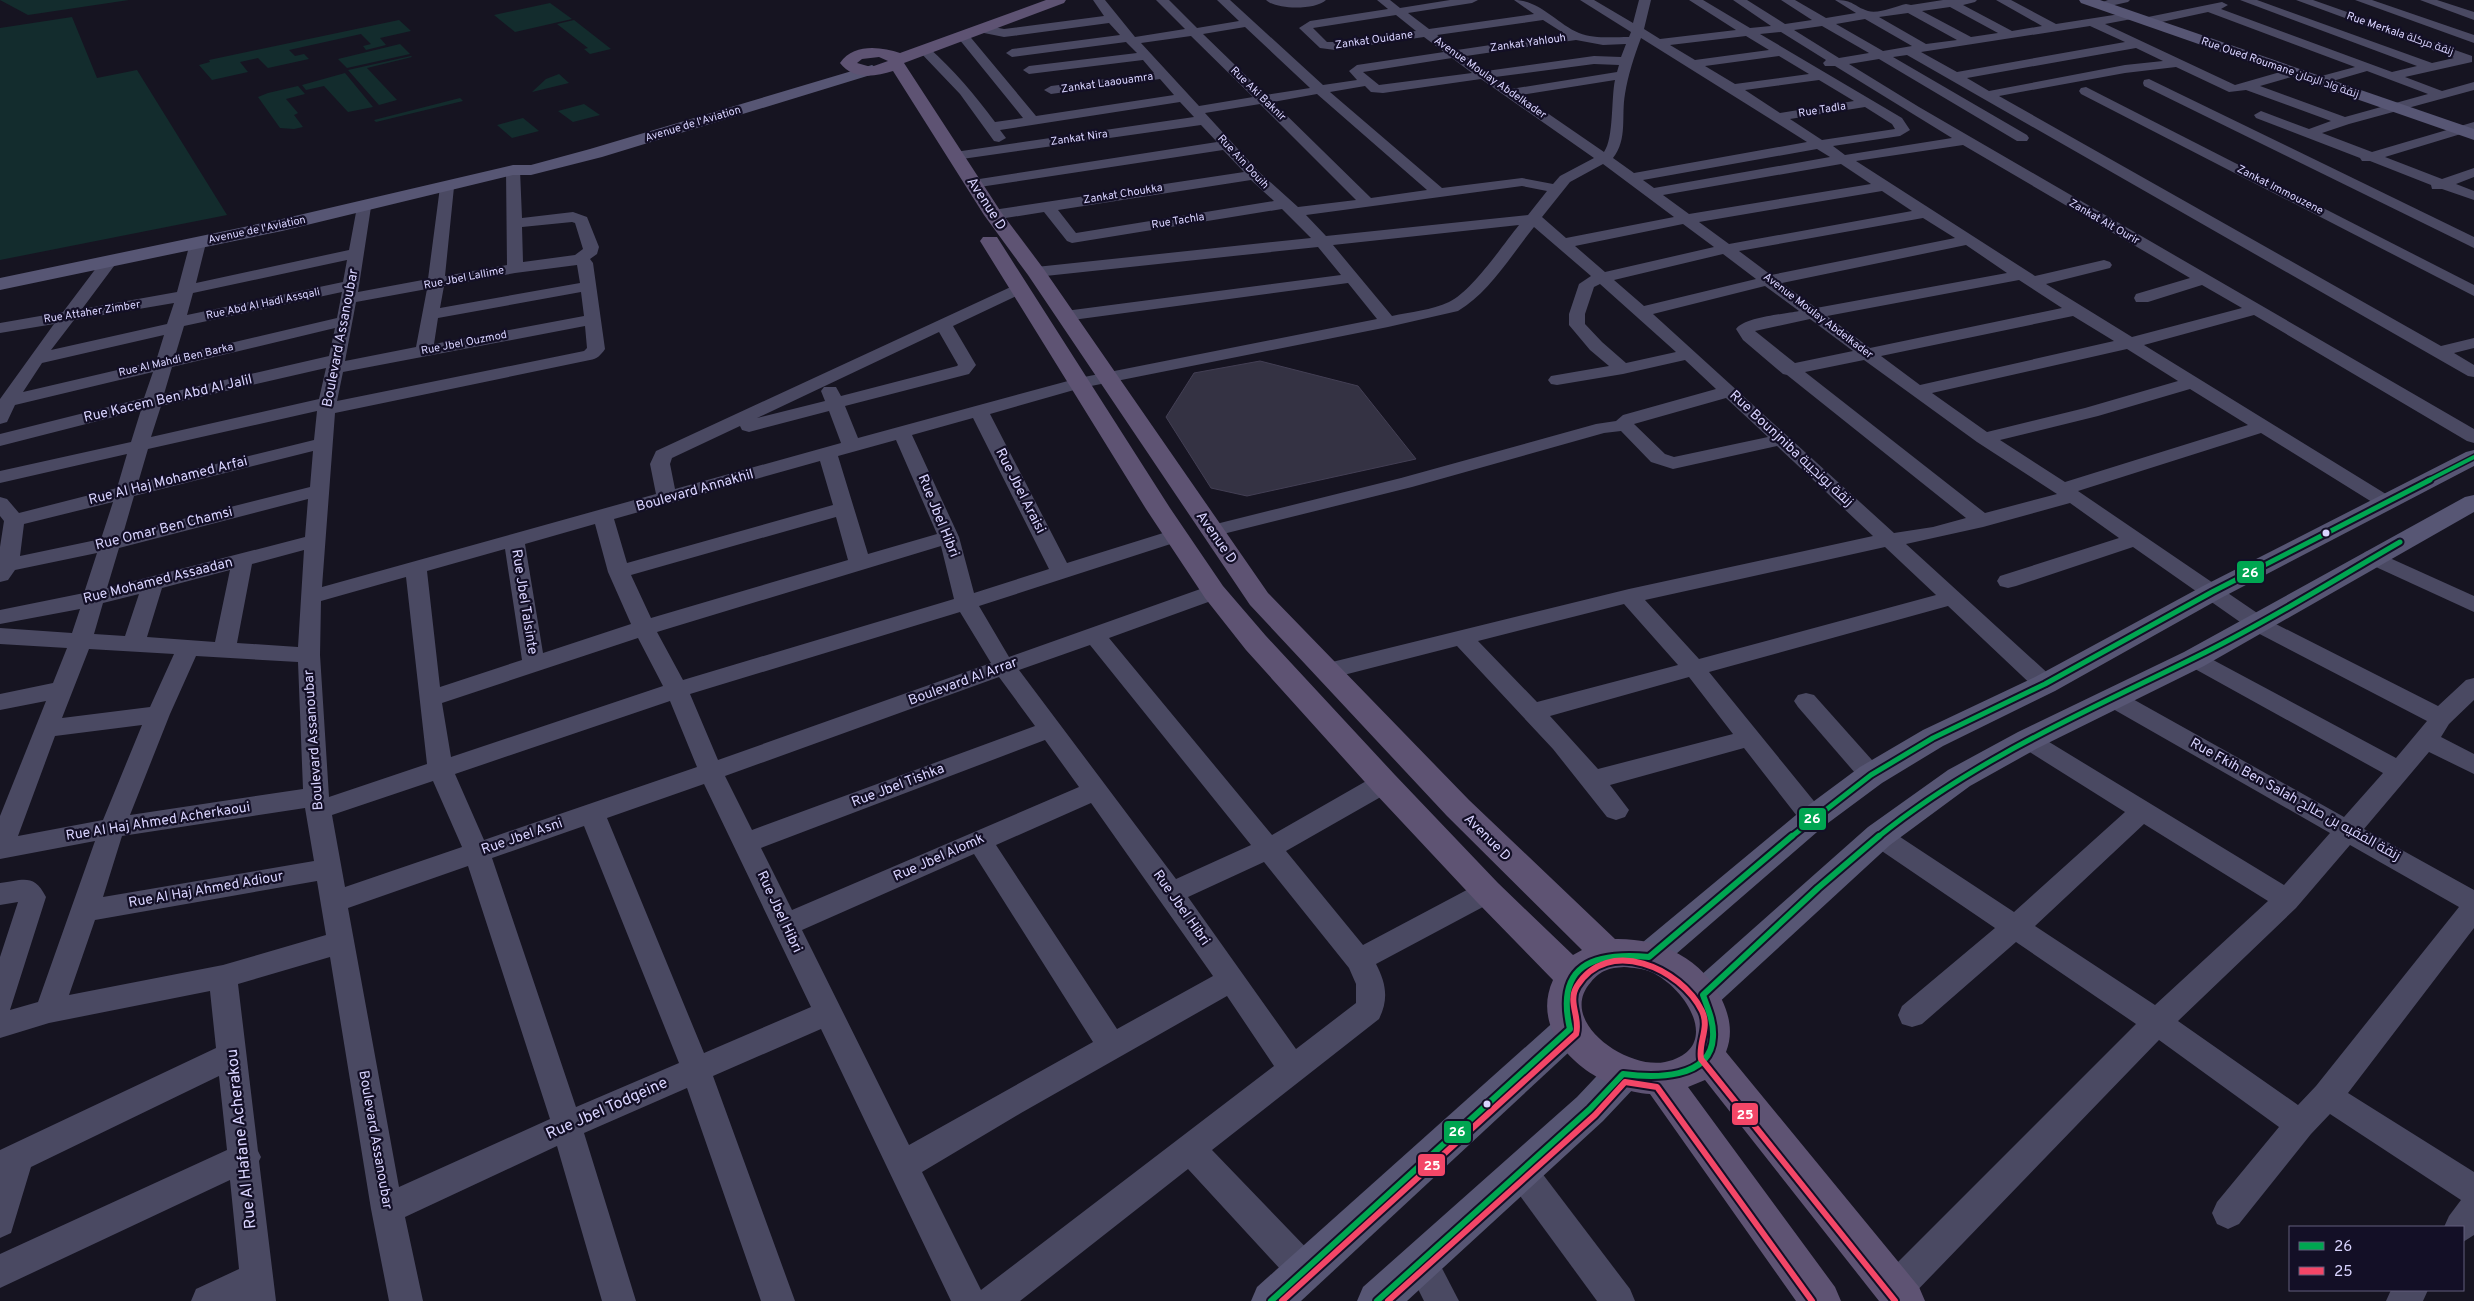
<svg xmlns="http://www.w3.org/2000/svg" width="2474" height="1301" font-family="Overpass,Cairo,sans-serif">
<rect width="100%" height="100%" fill="#161421"/>
<!-- green -->
<g fill="#132c2d">
<polygon points="0,0 129,0 28,15"/>
<polygon points="550,3 572,19 515,32 494,15"/>
<polygon points="72,17 97,78 137,70 227,215 0,260 0,28"/>
<polygon points="399,20 411,31 380,38 386,45 366,50 363,46 371,44 361,34 289,50 295,56 304,54 309,59 268,68 258,58 240,62 248,72 212,80 199,65 210,62 209,60"/>
<polygon points="574,20 611,49 590,54 584,49 588,48 557,24"/>
<polygon points="400,44 410,54 347,68 338,59"/>
<polygon points="411,56 412,57 367,68 397,100 379,105 348,70"/>
<polygon points="345,73 373,107 348,112 324,86 306,90 302,85"/>
<polygon points="559,74 569,83 532,92 546,79"/>
<polygon points="298,86 305,94 286,99 298,113 294,115 303,127 294,129 280,128 258,97 268,93"/>
<polygon points="460,98 463,101 376,122 374,120"/>
<polygon points="584,104 600,115 573,122 558,111"/>
<polygon points="523,118 539,131 512,138 497,125"/>
</g>
<!-- building -->
<polygon fill="#343243" stroke="#433f54" points="1260,361 1358,386 1416,459 1247,496 1211,488 1166,417 1194,373"/>
<g fill="none" stroke-linecap="round" stroke-linejoin="round">
<!-- street -->
<g fill="#4a4962" fill-rule="evenodd">
<path d="M1093 0H1105L1135 37 1185 29 1156 0H1169L1197 28 1239 21 1217 0H1230L1323 85 1357 80 1349 71 1357 65 1444 52 1424 37 1335 50 1320 48 1299 28 1310 21 1388 9 1377 0H1390L1400 8 1450 0H1478L1472 3 1408 13 1429 29 1534 14 1514 0C1540 0 1556 23 1579 33 1594 39 1613 37 1629 37L1631 32 1580 0H1594L1633 23 1639 0H1651L1644 29 1660 39 1736 30 1689 0H1703L1750 28 1771 26 1733 0H1747L1785 24 1812 20 1781 0H1795L1826 18 1856 13 1835 0C1854 0 1853 6 1868 11 1879 14 1896 6 1906 4L1911 5 1943 0H1977L1975 2 1963 5 2012 31 2042 26 1996 0H2011L2056 24 2133 12 2137 14V18L2105 24 2235 85 2294 68 2298 69 2300 72 2298 75 2260 86 2345 117 2428 94 2367 71 2319 85 2314 84 2313 81 2314 78 2355 67 2208 12 2148 25 2142 21 2148 17 2222 2 2228 5 2221 9 2392 72 2417 66 2240 0H2257L2432 63 2454 58 2296 0H2313L2472 56V62L2405 77 2442 91 2474 82V90L2349 124 2322 133 2372 152 2474 122V130L2385 157 2442 179 2474 168V177L2456 184 2474 191V200L2442 189H2432L2431 185 2370 161H2362L2360 158 2256 118 2254 115 2261 111 2309 129 2331 121 2246 90 2229 92 2176 67 2125 73 1999 96 2441 346 2474 338V348L2454 353 2474 365V377L2468 376 1907 55 1893 57 2027 135 2029 138 2027 141H2017L1879 59 1849 64 1919 107 2474 429V443L2467 441 2254 315 2144 345 2394 499 2397 503 2394 507 2387 509 2380 507 2261 433 2078 491 2266 619 2438 706 2466 680 2474 678V700L2449 724 2441 737 2474 754V774L2429 752 2364 829 2474 890V928L2348 1093 2474 1172V1235L2463 1242V1227H2444L2449 1216 2461 1200 2330 1114 2311 1134 2239 1224 2228 1229 2217 1224 2212 1213 2217 1202 2279 1127 2159 1040 1907 1301H1883L1878 1289 1883 1277 2136 1024 2016 942 1922 1024 1912 1027 1902 1024 1898 1015 1902 1006 1995 928 1870 843 1866 836 1870 829 1879 826 1888 829 2014 912 2125 812 2020 746 2016 740 2020 734 2028 731 2036 734 2284 885 2330 833 2106 705 2102 699 2106 693 2114 691 2122 693 2344 817 2383 773 2186 664 2183 659 2186 654 2194 651 2202 654 2396 758 2427 721 2250 629 2133 547 2016 586 2008 588 2000 586 1997 581 2000 576 2119 538 2070 503 1983 527 1906 544 2053 678 2057 684 2053 690 2045 692 2037 690 1948 606 1709 672 1822 811 1826 818 1822 825 1813 828 1804 825 1744 748 1610 785 1629 810 1625 817 1616 820 1607 817 1553 749 1457 646 1328 679 1320 677 1317 671 1320 665 1328 663 1629 589 1873 536 1777 446 1673 469 1651 462 1621 431 1604 433 1412 487 1211 537 1204 535 1201 531 1204 527 1401 478 1596 424 1616 421 1623 415 1716 389 1685 360 1623 374 1557 385 1551 384 1548 380 1551 376 1609 366 1590 350 1569 325V314L1579 284 1591 276 1534 227C1512 254 1489 293 1458 311L1388 327 1081 388 990 414 1067 563 1176 529 1183 530 1186 535 1183 540 979 606 1009 657 1206 587 1214 585 1222 587 1225 592 1222 597 1109 638 1272 835 1375 776 1384 774 1393 776 1396 783 1393 790 1286 851 1363 945 1478 884 1487 881 1496 884 1500 892 1496 900 1376 964C1386 983 1389 999 1379 1019L1212 1150 1317 1259 1322 1271 1317 1283 1305 1288 1293 1283 1188 1169 1020 1301H951L821 1029 713 1076 795 1301H761L687 1088 584 1133 636 1301H602L557 1146 405 1217 423 1301H389L371 1209 330 957 238 984 258 1151 261 1157 259 1161 276 1301H191L196 1289 239 1269 230 1180 0 1288V1254L227 1150 219 1076 31 1167 11 1233 0 1238V1150L216 1048 210 991 49 1023 0 1038V957L18 902 0 905V883C23 880 34 873 46 897L10 1010 38 1002 95 841 0 859V816L46 701 0 710V694L53 683 67 648 0 644V628L72 633 80 609 0 624V610L84 593 97 553 15 570 8 580 0 582V547L4 521 0 516V497L7 499 19 513 117 488 127 454 0 483V471L131 442 141 410 0 446V434L144 398 153 372 15 405 7 422 0 424V399L54 324 0 333V323L63 312 103 259 109 257 117 262 82 309 177 292 190 243 198 238 206 243 196 283 349 250 357 207 364 203 371 207 358 292 428 279 440 187 447 183 454 187 445 276 507 265 506 170 513 166 520 170 522 218 573 212 587 217 599 247 597 254 590 259 593 263 605 349C601 355 597 359 590 360L335 413 322 587 656 494 650 464 656 451 1015 285H1027L1029 288 1027 291 953 326 976 365 969 374 845 406 858 438 1079 378 1377 319 1348 283 1065 321 1059 320 1057 316 1059 312 1065 311 1341 275 1318 247 1036 277 1030 275 1028 272 1036 267 1311 238 1282 209 1072 243 1067 241 1044 212 993 220 988 218 985 215 993 210 1244 172 1223 150 973 188 968 187 966 184 968 181 973 180 1217 142 1201 125 955 160 950 159 948 156 950 153 955 152 1194 117 1180 102 1000 130 1006 138 999 142 994 141 960 94 918 50 920 47H928C954 70 975 95 995 122L1023 118 959 39 957 36 959 33H967L1036 116 1174 95 1160 79 1051 94 1044 90 1051 86 1154 73 1143 60 1029 74 1023 70 1029 66 1137 53 1126 42 1012 57 1006 53 1012 49 1120 35 1109 23 1004 37 979 32 977 29 983 25 1004 29 1104 16ZM1950 7 1998 33 1971 37 1922 11ZM1908 13 1957 40 1926 44 1879 17ZM1396 15 1416 31 1335 42H1327L1313 28ZM1865 19 1912 46 1883 51 1836 24ZM1543 20 1565 34 1457 50 1437 35ZM1822 26 1869 53 1839 58 1794 30ZM2090 26 2125 42 1957 72 1921 52ZM1245 27 1310 88 1266 95 1203 34ZM1781 32 1826 60 1823 63 1825 66H1835L1952 138 1845 155 1833 146 1900 136 1910 130 1902 118 1760 34ZM1191 36 1253 97 1199 106 1141 43ZM1746 36 1769 50 1695 60 1670 45ZM1641 38 1807 142 1634 173 1613 158C1628 139 1621 116 1625 94 1628 75 1634 57 1641 38ZM1576 40 1603 45 1626 44 1621 57 1594 56 1486 71 1466 56ZM2136 48 2163 61 2125 65 1989 91 1967 78ZM1779 56 1809 74 1735 84 1705 66ZM1452 58 1472 73 1379 85 1363 72ZM1594 64 1619 65 1617 72 1511 89 1495 77ZM1481 79 1594 158 1560 176 1553 184 1522 178 1442 188 1330 92 1365 86 1371 92 1383 93ZM1615 80C1611 98 1614 138 1604 152L1521 95ZM1819 80 1854 101 1780 113 1745 90ZM1317 94 1427 190 1371 198 1273 102ZM1260 104 1356 200 1298 207 1259 172 1205 113ZM1865 107 1892 124 1895 129 1822 140 1790 119ZM1963 145 2190 278 2136 294 2134 298 2136 302H2148L2202 285 2242 308 2132 337 2046 284 2110 268 2112 265 2110 262 2104 260 2035 276 1856 161ZM1817 149 1830 157 1654 188 1643 180ZM1603 164 1674 217 1566 238 1542 217 1570 182ZM1841 164 1871 184 1689 214 1663 195ZM1251 180 1274 201 1076 233 1058 210ZM1522 186 1547 191 1528 215 1326 236 1306 215ZM1882 191 1912 211 1729 244 1699 222ZM1923 218 1955 238 1771 275 1739 251ZM572 222 575 223 583 249 575 255 523 262 522 227ZM1683 224 1714 247 1605 272 1575 246ZM1519 225C1502 246 1472 291 1449 302 1432 310 1410 312 1392 316L1333 245ZM1966 245 2007 273 1816 308 1782 283ZM1723 254 1756 279 1644 306 1614 280ZM347 260 343 282 187 315 193 293ZM577 265 580 283 440 308 444 286 515 273ZM2019 280 2062 308 1870 348 1827 316ZM1600 284 1676 352 1626 363 1602 342 1585 324V314L1594 287ZM1765 286 1799 311C1785 314 1745 317 1736 329L1743 340 1783 374 1787 375 1966 518 1933 527 1894 533 1653 314ZM427 289 416 347 345 361 356 302ZM342 292 337 318 175 356 184 326ZM581 292 584 316 434 344 438 318ZM174 303 167 324 51 350 74 320ZM2073 316 2114 341 1920 385 1881 356ZM1810 319 1853 351 1795 363 1755 331ZM585 326 587 348 584 351 337 401 343 372ZM335 328 329 356 164 394 172 367ZM939 332 958 365 957 366 841 396 836 387H824L821 391 825 401 757 418ZM164 335 156 361 23 392 42 363ZM2127 349 2178 381 2085 408 1987 432 1932 393ZM1864 360 1977 442 2057 494 1985 513 1805 372ZM326 368 319 399 151 437 161 406ZM2190 389 2248 425 2065 482 2000 440 2098 416ZM1726 398 1768 437 1674 457 1665 454 1634 424ZM317 411 314 440 138 483 148 449ZM829 411 841 443 675 489 670 464 672 458 740 426 742 430 749 432ZM973 418 1049 569 974 593 959 537 912 435ZM896 440 937 534 868 554 838 456ZM313 451 310 487 123 534 134 496ZM820 461 833 505 627 563 614 519ZM308 499 305 537 107 588 119 548ZM113 502 101 539 20 556 24 524ZM836 517 848 560 651 618 631 575ZM595 524 608 572 631 624 543 653 525 544ZM941 546 954 599 683 680 657 632ZM1885 547 1936 595 1699 659 1645 600ZM505 549 522 660 440 687 427 571ZM304 550 298 647 237 643 252 564ZM230 570 215 642 147 637 162 588ZM406 577 427 764 329 797 320 655 321 601ZM139 594 125 636 94 634 103 603ZM1624 604 1678 665 1537 702 1478 641ZM960 612 991 663 718 760 690 694ZM638 638 663 686 451 757 442 703ZM1090 645 1251 845 1176 879 1019 670ZM89 649 174 654 150 707 62 718ZM196 656 298 662 303 789 130 815 170 714ZM999 677 1035 726 752 830 725 776ZM1689 677 1733 734 1598 769 1550 716ZM670 701 697 767 484 840 455 774ZM142 725 103 820 18 836 55 736ZM1045 740 1079 787 792 910 761 848ZM433 781 462 847 345 887 332 815ZM704 784 811 1007 704 1053 607 818ZM1091 803 1213 976 1117 1029 996 845ZM305 808 314 861 103 897 122 836ZM2144 824 2268 901 2155 1005 2035 926ZM584 826 679 1063 576 1107 492 858ZM2350 845 2459 907 2316 1086 2298 1105 2178 1021 2296 908ZM974 854 1093 1042 909 1145 802 930ZM1264 862 1349 968 1356 984V1003L1296 1049 1188 897ZM468 866 550 1119 399 1187 348 908ZM317 881 326 935 223 965 69 995 95 920ZM1227 996 1274 1066 981 1290 922 1172 1021 1113Z"/>
<path d="M1266 0H1326C1316 10 1276 10 1266 0Z"/>
<polygon points="2108,0 2130,0 2128,2 2101,8 2095,5"/>
<polygon points="2355,0 2372,0 2474,35 2474,43"/>
<polygon points="2420,0 2437,0 2474,12 2474,20"/>
<polygon points="2149,79 2474,237 2474,248 2144,86 2143,83 2144,80"/>
<polygon points="2086,87 2474,285 2474,296 2081,94 2079,91 2081,88"/>
<polygon points="2372,550 2474,596 2474,612 2365,562 2362,557 2365,552"/>
<polygon points="1806,693 1814,695 1880,769 1883,775 1880,781 1871,784 1862,781 1798,707 1794,701 1798,695"/>
<polygon points="1521,1156 1532,1160 1630,1289 1635,1301 1597,1301 1510,1182 1505,1171 1510,1160"/>
<polygon points="1420,1245 1432,1249 1459,1301 1424,1301 1404,1261 1408,1249"/>
<polygon points="2391,1290 2428,1290 2423,1301 2386,1301"/>
</g>
<!-- secondary -->
<g fill="#575674" fill-rule="evenodd">
<polygon points="2079,0 2100,0 2474,129 2474,140 2081,3"/>
<polygon points="872,65 880,70 877,73 602,157 531,175 513,175 282,231 0,290 0,278 282,219 513,165 531,165 590,149"/>
<polygon points="2474,450 2474,466 2221,598 2055,691 1943,746 1882,783 1824,826 1661,967 1649,971 1637,967 1632,957 1637,947 1802,810 1860,767 1923,730 2035,677 2203,586 2466,452"/>
<polygon points="2474,495 2474,512 2204,666 2038,748 1970,786 1890,845 1715,1006 1703,1010 1691,1006 1686,995 1691,984 1868,827 1948,770 2018,732 2184,652 2465,497"/>
<polygon points="1570,1014 1582,1018 1588,1029 1582,1040 1301,1301 1251,1301 1257,1287 1558,1018"/>
<polygon points="1623,1058 1636,1062 1641,1074 1636,1086 1603,1121 1407,1301 1357,1301 1363,1287 1577,1097 1610,1062"/>
</g>
<!-- primary -->
<path fill="#5e5373" fill-rule="evenodd" d="M1046 0H1066L1064 3 904 63 1001 212 1043 268 1268 593 1469 800 1615 939C1659 938 1703 958 1722 1000 1730 1017 1733 1034 1726 1052L1919 1287 1925 1301H1879L1705 1080 1688 1087 1835 1287 1841 1301H1796L1650 1094C1598 1091 1526 1039 1553 980L1476 901 1373 791 1246 650 1205 598 1146 509 980 241 983 237H997L1170 508 1223 586 1266 636 1395 775 1498 883 1573 955 1582 950 1447 816 1250 605 1028 275 984 215 893 71C875 77 853 80 840 63 854 43 881 47 900 53ZM879 57 888 61 871 67 857 63 862 59ZM1624 967C1633 968 1643 968 1651 972 1687 988 1724 1049 1665 1062 1627 1070 1556 1021 1591 982 1601 970 1609 968 1624 967Z"/>
<!-- bus-1-far2 casing -->
<g stroke="#130f26" stroke-width="7">
<polyline id="bus-1-far2" points="2427,481 2474,457"/>
</g>
<!-- bus-1-far1 casing -->
<g stroke="#130f26" stroke-width="9">
<g id="bus-1-far1">
<polyline points="1791,837 1871,775 1933,738 2045,684 2212,592 2430,480"/>
<path d="M1878 837C1976 758 2094 708 2206 652 2272 619 2336 579 2400 542"/>
</g>
</g>
<!-- bus-1 casing -->
<g stroke="#130f26" stroke-width="10">
<g id="bus-1">
<path d="M1271 1301 1570 1029C1555 965 1593 952 1649 957L1792 836"/>
<path d="M1377 1301 1590 1109 1623 1074C1653 1078 1711 1080 1713 1037 1714 1022 1708 1009 1703 995L1818 888 1879 836"/>
</g>
</g>
<!-- bus-2 casing -->
<g stroke="#130f26" stroke-width="10">
<g id="bus-2">
<path d="M1282 1301 1576 1034C1581 1018 1567 1002 1577 986 1608 936 1681 968 1702 1011 1710 1028 1698 1042 1701 1059L1895 1301"/>
<polyline points="1388,1301 1595,1115 1625,1082 1657,1087 1812,1301"/>
</g>
</g>
<!-- bus-1-far2 -->
<use href="#bus-1-far2" stroke="#00a651" stroke-width="4"/>
<!-- bus-1-far1 -->
<use href="#bus-1-far1" stroke="#00a651" stroke-width="5"/>
<!-- bus-1 -->
<use href="#bus-1" stroke="#00a651" stroke-width="6"/>
<!-- bus-2 -->
<use href="#bus-2" stroke="#f34667" stroke-width="6"/>
</g>
<!-- markers -->
<g fill="#d9d4ff" stroke="#130f26" stroke-width="2">
<circle cx="2326" cy="533" r="4.5"/>
<circle cx="1487" cy="1104" r="4.5"/>
</g>
<g text-anchor="middle" dominant-baseline="central" stroke-width="4.5" stroke-linejoin="round" paint-order="stroke">
<!-- far-street labels -->
<g font-size="11" fill="#d9d4ff" stroke="#130f26">
<text transform="translate(2400 34) rotate(19)">Rue Merkala زنقة مركلة</text>
<text transform="translate(1374 40) rotate(-8)">Zankat Ouidane</text>
<text transform="translate(1528 43) rotate(-8)">Zankat Yahlouh</text>
<text transform="translate(2280 68) rotate(19)">Rue Oued Roumane زنقة واد الرمان</text>
<text transform="translate(1490 78) rotate(35)">Avenue Moulay Abdelkader</text>
<text transform="translate(1107 83) rotate(-8)">Zankat Laaouamra</text>
<text transform="translate(1258 94) rotate(44)">Rue Aki Baknir</text>
<text transform="translate(1822 110) rotate(-9)">Rue Tadla</text>
<text transform="translate(693 124) rotate(-17)">Avenue de l'Aviation</text>
<text transform="translate(1079 138) rotate(-8)">Zankat Nira</text>
<text transform="translate(1243 162) rotate(47)">Rue Ain Douih</text>
<text transform="translate(2280 190) rotate(27)">Zankat Immouzene</text>
<text transform="translate(1123 194) rotate(-9)">Zankat Choukka</text>
<text transform="translate(1178 221) rotate(-9)">Rue Tachla</text>
<text transform="translate(2104 222) rotate(30)">Zankat Ait Ourir</text>
<text transform="translate(257 230) rotate(-12)">Avenue de l'Aviation</text>
<text transform="translate(464 278) rotate(-11)">Rue Jbel Lallime</text>
<text transform="translate(263 304) rotate(-12)">Rue Abd Al Hadi Assqali</text>
<text transform="translate(92 312) rotate(-9)">Rue Attaher Zimber</text>
<text transform="translate(1818 316) rotate(37)">Avenue Moulay Abdelkader</text>
<text transform="translate(464 343) rotate(-11)">Rue Jbel Ouzmod</text>
<text transform="translate(176 360) rotate(-13)">Rue Al Mahdi Ben Barka</text>
</g>
<!-- street labels -->
<g font-size="14" fill="#d9d4ff" stroke="#130f26">
<text transform="translate(986 204) rotate(57)">Avenue D</text>
<text transform="translate(341 338) rotate(-79)">Boulevard Assanoubar</text>
<text transform="translate(168 399) rotate(-13)">Rue Kacem Ben Abd Al Jalil</text>
<text transform="translate(1791 449) rotate(43)">Rue Bounjniba زنقة بونجيبة</text>
<text transform="translate(168 481) rotate(-14)">Rue Al Haj Mohamed Arfai</text>
<text transform="translate(695 491) rotate(-16)">Boulevard Annakhil</text>
<text transform="translate(1020 491) rotate(63)">Rue Jbel Araisi</text>
<text transform="translate(938 516) rotate(68)">Rue Jbel Hibri</text>
<text transform="translate(164 529) rotate(-14)">Rue Omar Ben Chamsi</text>
<text transform="translate(1216 538) rotate(55)">Avenue D</text>
<text transform="translate(158 581) rotate(-14)">Rue Mohamed Assaadan</text>
<text transform="translate(524 602) rotate(81)">Rue Jbel Talsinte</text>
<text transform="translate(963 682) rotate(-20)">Boulevard Al Arrar</text>
<text transform="translate(314 740) rotate(-94)">Boulevard Assanoubar</text>
<text transform="translate(898 786) rotate(-21)">Rue Jbel Tishka</text>
<text transform="translate(2295 800) rotate(29)">Rue Fkih Ben Salah زنقة الفقيه بن صالح</text>
<text transform="translate(158 822) rotate(-9)">Rue Al Haj Ahmed Acherkaoui</text>
<text transform="translate(522 837) rotate(-19)">Rue Jbel Asni</text>
<text transform="translate(1487 838) rotate(45)">Avenue D</text>
<text transform="translate(939 858) rotate(-24)">Rue Jbel Alomk</text>
<text transform="translate(206 890) rotate(-10)">Rue Al Haj Ahmed Adiour</text>
<text transform="translate(1181 908) rotate(55)">Rue Jbel Hibri</text>
<text transform="translate(779 912) rotate(65)">Rue Jbel Hibri</text>
<text transform="translate(375 1140) rotate(80)">Boulevard Assanoubar</text>
</g>
<!-- near-street labels -->
<g font-size="16" fill="#d9d4ff" stroke="#130f26">
<text transform="translate(607 1109) rotate(-24)">Rue Jbel Todgeine</text>
<text transform="translate(242 1139) rotate(-96)">Rue Al Hafane Acherakou</text>
</g>
</g>
<g stroke="#130f26" stroke-width="2">
<rect x="2236" y="560" width="29" height="24" rx="5" fill="#00a651"/>
<rect x="1798" y="807" width="29" height="24" rx="5" fill="#00a651"/>
<rect x="1731" y="1102" width="28" height="24" rx="5" fill="#f34667"/>
<rect x="1443" y="1120" width="29" height="24" rx="5" fill="#00a651"/>
<rect x="1417" y="1153" width="29" height="24" rx="5" fill="#f34667"/>
</g>
<g font-size="14" text-anchor="middle" font-weight="bold" fill="#fff">
<text x="2250" y="577">26</text>
<text x="1812" y="823">26</text>
<text x="1745" y="1119">25</text>
<text x="1457" y="1136">26</text>
<text x="1432" y="1170">25</text>
</g>
<!-- legend -->
<rect x="2289" y="1226" width="175" height="65" fill="#130f26" stroke="#625e7d"/>
<rect x="2299" y="1242" width="25" height="8" fill="#00a651" stroke="#625e7d"/>
<text x="2334" y="1251" font-size="15" fill="#d9d4ff">26</text>
<rect x="2299" y="1267" width="25" height="8" fill="#f34667" stroke="#625e7d"/>
<text x="2334" y="1276" font-size="15" fill="#d9d4ff">25</text>
</svg>
